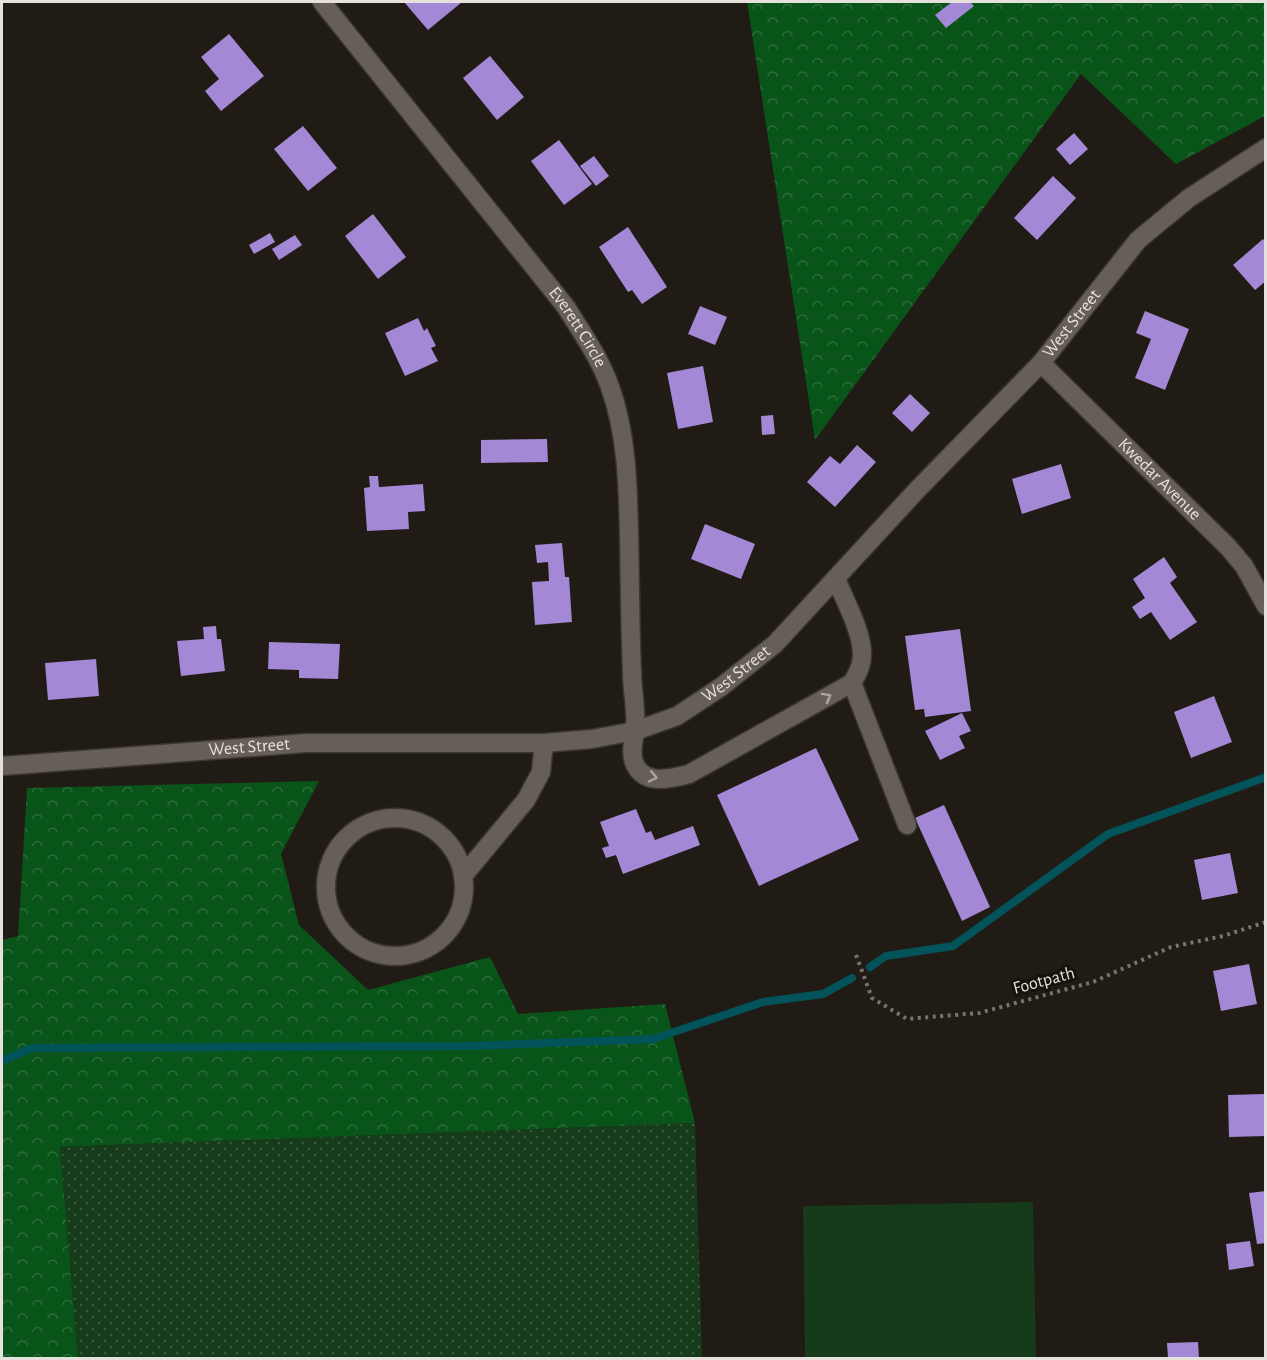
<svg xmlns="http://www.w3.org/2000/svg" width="1267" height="1360" font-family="'Alegreya Sans',sans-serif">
<defs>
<pattern id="grass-dots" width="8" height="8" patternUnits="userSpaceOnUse" patternTransform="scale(1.5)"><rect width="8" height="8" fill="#163b1a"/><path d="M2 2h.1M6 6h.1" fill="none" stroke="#38573b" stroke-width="1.8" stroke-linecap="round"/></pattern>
<pattern id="forest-crowns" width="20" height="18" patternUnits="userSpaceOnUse" patternTransform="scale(1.5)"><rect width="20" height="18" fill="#095419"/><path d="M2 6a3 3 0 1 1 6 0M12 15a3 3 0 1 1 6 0" fill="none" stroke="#2d6c3a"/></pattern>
</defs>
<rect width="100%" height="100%" fill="#211b15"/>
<!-- grass -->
<polygon fill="url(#grass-dots)" points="695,1123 702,1358 78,1358 60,1147"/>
<!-- forest -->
<g fill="url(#forest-crowns)">
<polygon points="747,2 1265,2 1265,116 1176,164 1081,74 815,440"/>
<polygon points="319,781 281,854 299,925 368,990 490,957 518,1014 665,1004 695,1123 60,1147 78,1358 2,1358 2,940 18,936 27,788"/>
</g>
<!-- garden -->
<polygon fill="#163b1a" points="1033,1202 1036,1358 805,1358 803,1206"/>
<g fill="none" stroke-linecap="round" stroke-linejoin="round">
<!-- stream -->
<g stroke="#02545a" stroke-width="8">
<polyline points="870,967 886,956 953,946 1108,834 1266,777"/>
<polyline points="2,1061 32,1048 470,1046 653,1039 763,1002 823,994 852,978"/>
</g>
</g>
<!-- building -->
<g fill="#a388d5">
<polygon points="404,2 462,2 428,30"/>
<polygon points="952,2 970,2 974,6 946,28 935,15"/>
<polygon points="229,34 264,76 221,111 205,91 219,79 201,57"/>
<polygon points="490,56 524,97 497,120 463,78"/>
<polygon points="303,126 337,168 308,191 274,149"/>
<polygon points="1074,133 1088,149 1070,165 1056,149"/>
<polygon points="559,140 592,184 564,205 531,161"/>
<polygon points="594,156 609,176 596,186 580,166"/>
<polygon points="1053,176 1076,198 1037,240 1014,218"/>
<polygon points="373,214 406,257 378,279 345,236"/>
<polygon points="628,227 667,287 642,304 632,290 628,292 599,247"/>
<polygon points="270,233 275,242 254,254 249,245"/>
<polygon points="295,235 302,245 279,260 272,249"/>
<polygon points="1263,239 1266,242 1266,281 1255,290 1233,265"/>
<polygon points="700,306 727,317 715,345 688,334"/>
<polygon points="1145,311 1189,329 1165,390 1135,378 1151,339 1136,333"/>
<polygon points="418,318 424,331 427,328 436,346 431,348 438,361 405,376 385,333"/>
<polygon points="703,366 713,422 678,429 667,373"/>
<polygon points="910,394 930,413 912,432 892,413"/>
<polygon points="773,415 775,434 762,435 761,416"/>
<polygon points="547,439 548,462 481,463 481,440"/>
<polygon points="857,445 876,462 835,507 807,482 830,456 840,464"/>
<polygon points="1061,464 1071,498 1022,514 1012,479"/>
<polygon points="369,476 378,476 379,487 423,484 425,511 408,512 409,529 367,531 364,488 370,487"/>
<polygon points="705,524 755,544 741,579 691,559"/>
<polygon points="562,543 565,577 569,577 572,622 535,625 532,582 549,581 548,562 537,563 535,545"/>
<polygon points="1164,557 1177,577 1170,583 1197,622 1170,640 1151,612 1140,619 1132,607 1145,598 1133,579"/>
<polygon points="216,626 217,639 221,639 225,671 181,676 177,641 204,639 203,627"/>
<polygon points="960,629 971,711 925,717 924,709 915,710 905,636"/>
<polygon points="269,642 340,644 338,679 299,678 299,670 268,669"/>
<polygon points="96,659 99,696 48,700 45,663"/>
<polygon points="1214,696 1232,742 1191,758 1174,712"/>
<polygon points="962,713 971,731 959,736 965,748 940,760 925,731"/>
<polygon points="816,748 859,840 759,886 717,795"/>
<polygon points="944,805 990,907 962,921 915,818"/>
<polygon points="636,809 646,833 651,831 655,840 693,826 700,845 623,874 616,855 606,858 602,848 609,846 600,822"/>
<polygon points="1230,853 1238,893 1202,900 1194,860"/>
<polygon points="1249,964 1257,1004 1221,1011 1213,971"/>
<polygon points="1265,1094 1266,1136 1229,1137 1228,1095"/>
<polygon points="1266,1191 1266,1243 1257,1244 1249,1193"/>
<polygon points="1250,1241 1254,1266 1229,1270 1226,1244"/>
<polygon points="1198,1342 1199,1358 1168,1358 1167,1343"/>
</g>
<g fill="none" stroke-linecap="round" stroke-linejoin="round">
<!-- minor casing -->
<g stroke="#3b3633" stroke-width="21">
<g id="minor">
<path id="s1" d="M322 2 566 307C582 333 600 358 610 387 627 434 628 486 629 535 630 581 630 626 632 672 632 691 637 712 635 731 634 742 630 750 634 762 643 786 670 779 689 774L852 683C857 675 862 666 862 656 863 633 845 601 836 579"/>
<path id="s2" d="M1041 363 1228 547 1244 566 1266 606"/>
<polyline points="852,683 907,825"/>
<path id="s3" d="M2 766 306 743H544L592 739 635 731 677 716 721 687 775 644 917 490 1041 363 1138 240 1189 198 1266 148"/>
<circle cx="395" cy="887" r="69"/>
<polyline points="463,876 526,800 541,772 544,743"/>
</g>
</g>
<!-- path -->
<polyline stroke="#79736e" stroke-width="4" stroke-dasharray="3 4.5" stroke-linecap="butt" points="856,955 872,998 907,1019 979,1013 1093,982 1171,947 1223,936 1266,922"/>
<!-- minor -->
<use href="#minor" stroke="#665f58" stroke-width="18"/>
</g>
<!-- one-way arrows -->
<defs><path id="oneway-chevron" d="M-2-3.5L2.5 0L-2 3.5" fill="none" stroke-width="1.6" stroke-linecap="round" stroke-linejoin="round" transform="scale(1.5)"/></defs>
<g stroke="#aca6a1">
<use href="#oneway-chevron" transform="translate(827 697) rotate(-29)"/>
<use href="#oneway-chevron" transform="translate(653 777) rotate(12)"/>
</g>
<g text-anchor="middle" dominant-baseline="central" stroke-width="6" stroke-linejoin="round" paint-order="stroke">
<!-- street labels -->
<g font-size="18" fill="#e6e1dd" stroke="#18120c">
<text stroke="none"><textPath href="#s3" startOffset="1238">West Street</textPath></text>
<text stroke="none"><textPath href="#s1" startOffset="414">Everett Circle</textPath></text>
<text stroke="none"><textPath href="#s2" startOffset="166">Kwedar Avenue</textPath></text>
<text stroke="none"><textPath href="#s3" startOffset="752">West Street</textPath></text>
<text stroke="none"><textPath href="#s3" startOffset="248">West Street</textPath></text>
<text transform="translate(1044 981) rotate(-15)">Footpath</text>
</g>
</g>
<!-- border -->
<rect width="1267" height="1360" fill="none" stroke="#e6e1dd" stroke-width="6"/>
</svg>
